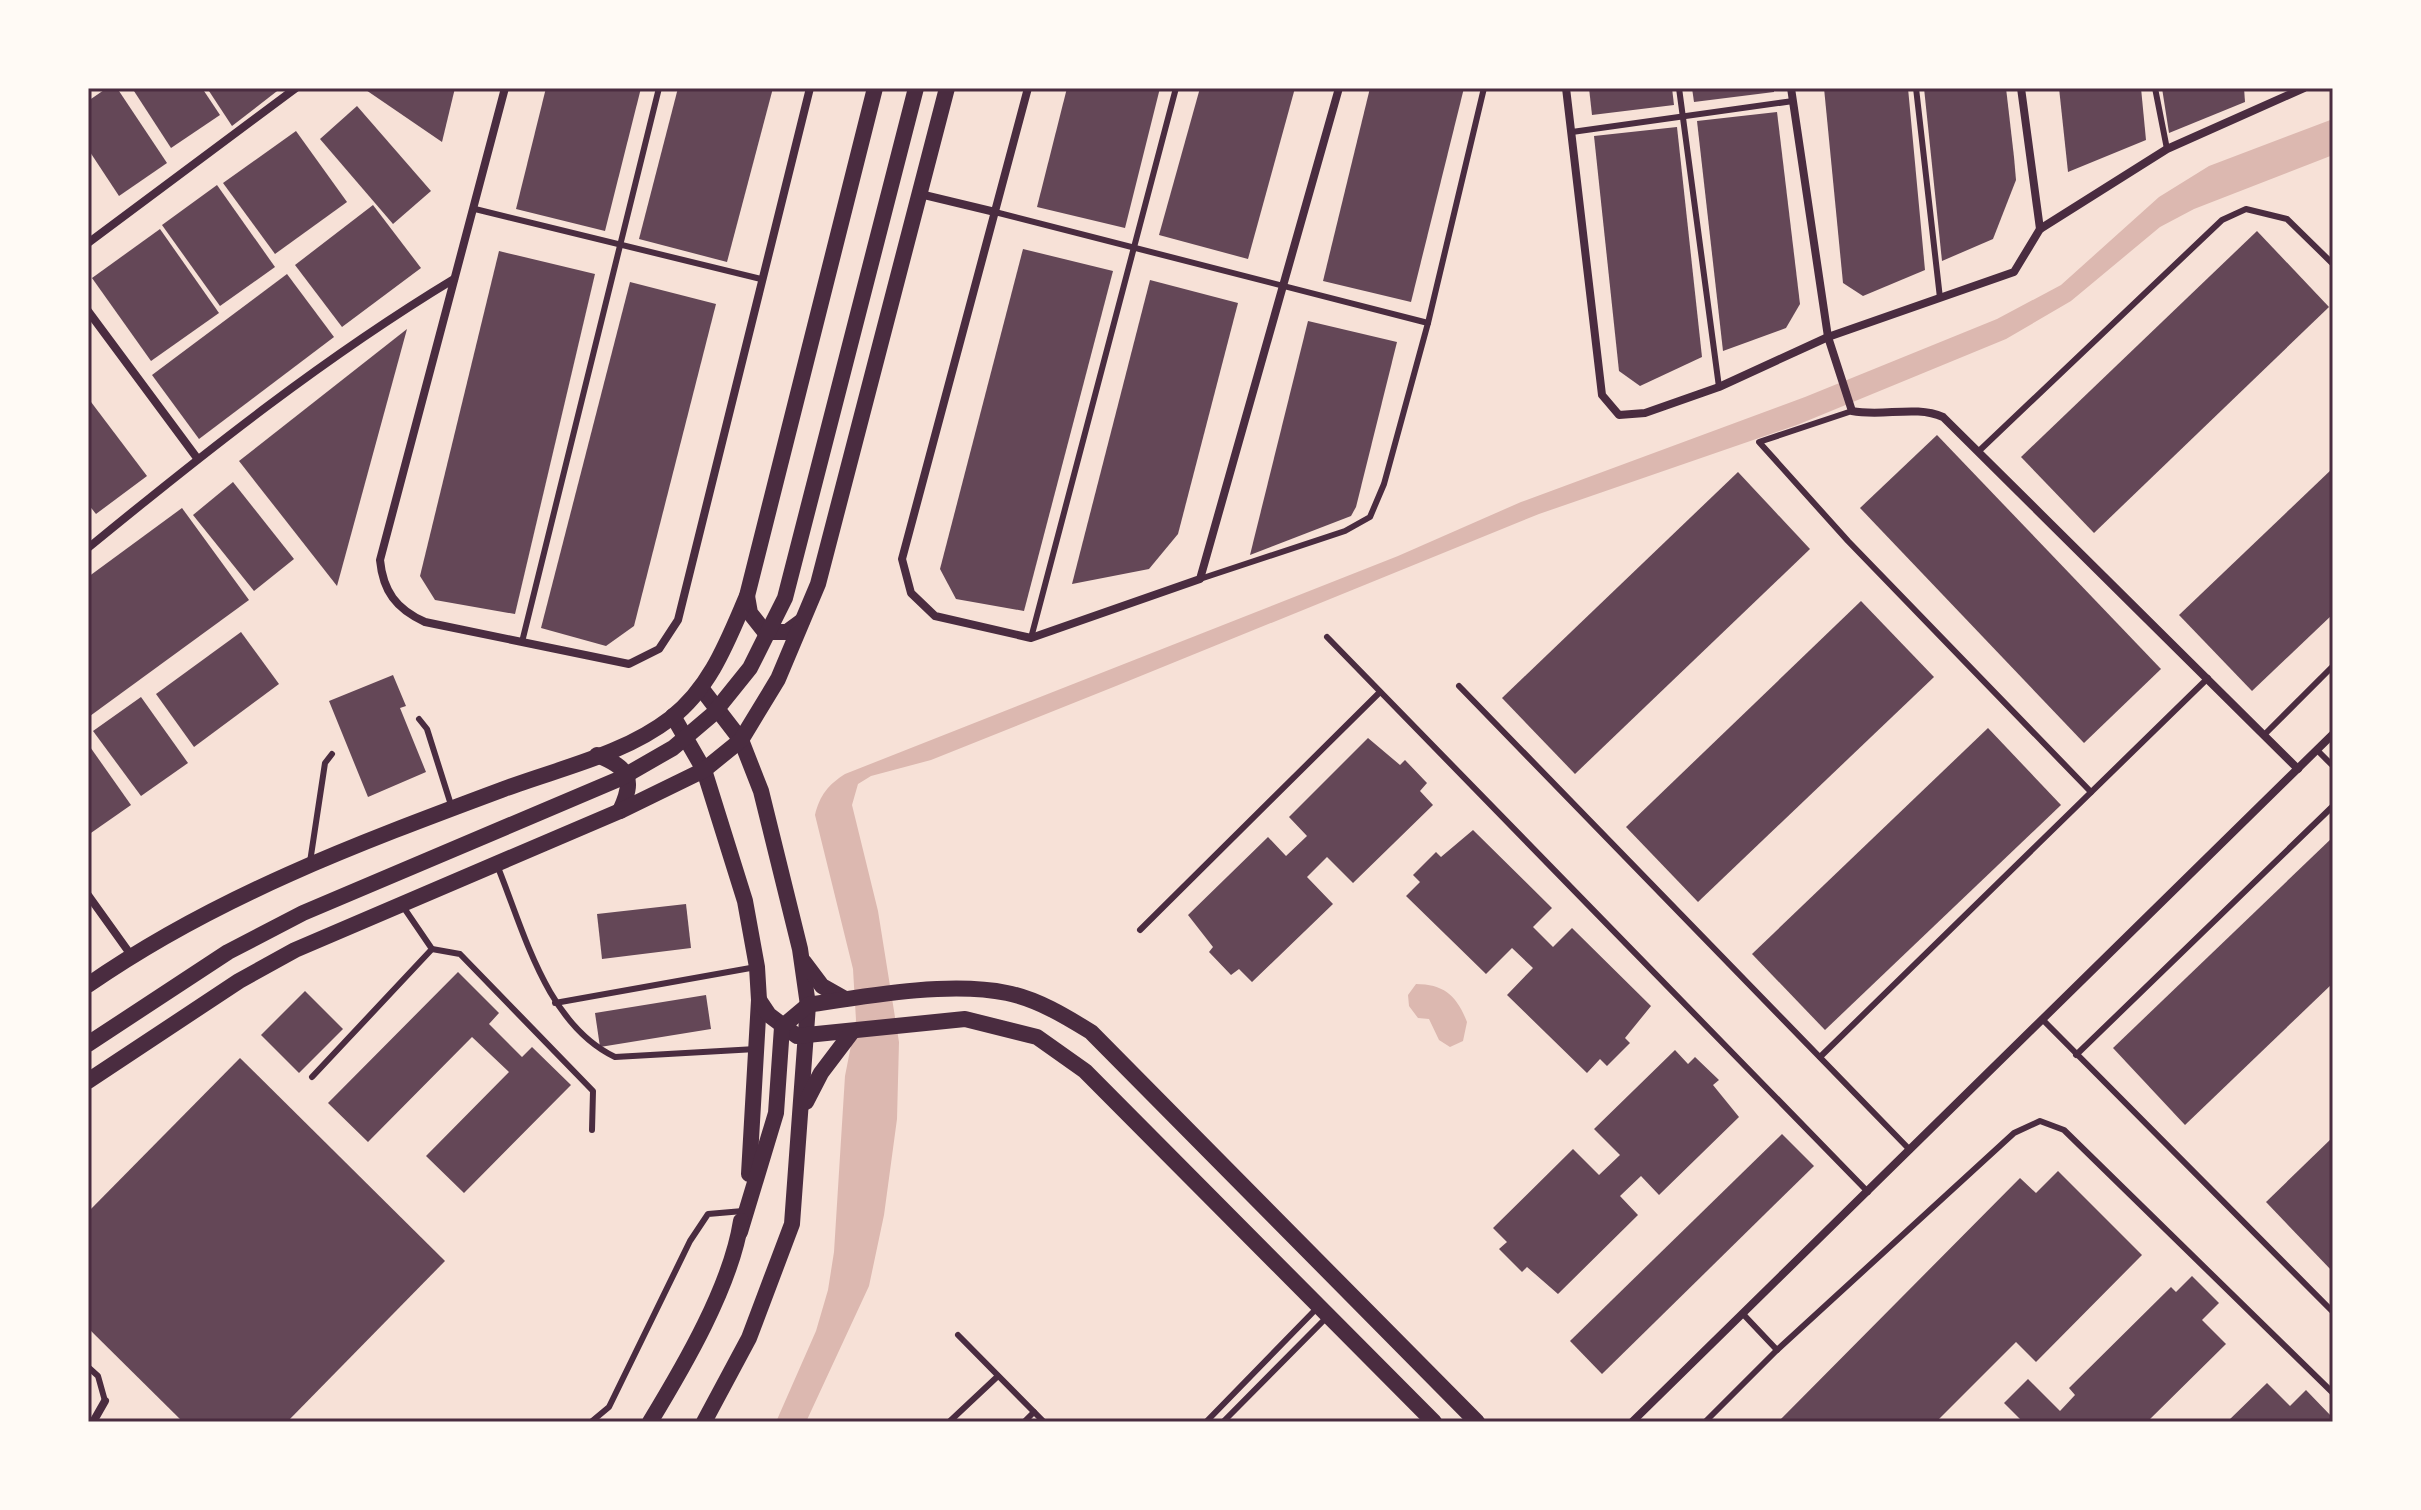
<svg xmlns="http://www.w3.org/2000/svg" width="2421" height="1510" font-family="'Source Sans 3',sans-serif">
<rect width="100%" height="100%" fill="#f7e1d7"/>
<!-- water -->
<g fill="#dcb8b0">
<path d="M2333 119V155L2194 209 2160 227 2071 301 2006 339 1797 425 1539 514 1116 686 931 760 871 776 858 784 852 805 878 911 899 1042 897 1119 884 1215 869 1286 806 1422H776L816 1331 828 1290 834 1252 845 1076 856 1020 853 969 815 815C820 795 828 785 845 774L1398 556 1521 502 1805 397 1997 319 2061 285 2159 197 2209 166Z"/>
<path d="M1416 984C1444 984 1457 996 1467 1022L1463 1041 1450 1047 1439 1040 1429 1019 1418 1018 1409 1006 1408 995Z"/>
</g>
<!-- building -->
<g fill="#644757">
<polygon points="107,88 117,88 167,163 119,196 88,149 88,101"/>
<polygon points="132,88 202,88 220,115 171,148"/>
<polygon points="207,88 281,88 232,126"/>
<polygon points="363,88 455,88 442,142"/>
<polygon points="546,88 641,88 605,231 516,209"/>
<polygon points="678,88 773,88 727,262 639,239"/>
<polygon points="1067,88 1160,88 1125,228 1037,207"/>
<polygon points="1200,88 1295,88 1248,259 1159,235"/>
<polygon points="1370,88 1464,88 1411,302 1323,281"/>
<polygon points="1589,88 1672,88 1674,105 1592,115"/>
<polygon points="1692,88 1774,88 1774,92 1694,102"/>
<polygon points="1824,88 1908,88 1925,270 1863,296 1843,283"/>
<polygon points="1924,88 2006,88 2014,157 2016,180 1993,239 1942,261"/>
<polygon points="2059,88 2141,88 2146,140 2068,172"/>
<polygon points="2162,88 2244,88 2245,102 2169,133"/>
<polygon points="357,106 431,191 393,224 320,139"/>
<polygon points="1777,112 1800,304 1786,328 1723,351 1697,121"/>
<polygon points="1677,127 1702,357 1640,386 1619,371 1594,136"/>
<polygon points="296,131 347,202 275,254 223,183"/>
<polygon points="217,185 275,267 220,306 162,225"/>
<polygon points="373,205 421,268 342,327 295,265"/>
<polygon points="160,229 219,313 151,361 92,278"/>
<polygon points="2257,231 2329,307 2094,533 2021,457"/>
<polygon points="1023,249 1113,271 1024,611 956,599 940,569"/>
<polygon points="499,251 595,274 515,614 435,600 420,576"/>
<polygon points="287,274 334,337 199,439 152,375"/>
<polygon points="1150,280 1238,303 1178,534 1149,569 1072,584"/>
<polygon points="630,282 716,304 634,626 606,646 541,628"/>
<polygon points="1308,321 1397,342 1356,507 1351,516 1250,555"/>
<polygon points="407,329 337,586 239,461"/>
<polygon points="88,398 147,476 96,514 88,504"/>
<polygon points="1937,435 2161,669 2084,743 1860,508"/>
<polygon points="2333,468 2333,614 2252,691 2179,615"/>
<polygon points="1738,472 1810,549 1575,774 1502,698"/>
<polygon points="233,482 294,559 254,591 193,515"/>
<polygon points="182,508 249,600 90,716 88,577"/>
<polygon points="1861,601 1934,677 1698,902 1626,827"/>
<polygon points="241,632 279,684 194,747 156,694"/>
<polygon points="393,675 406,706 400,708 426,772 368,797 329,701"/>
<polygon points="141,697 188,763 141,796 93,731"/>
<polygon points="1988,728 2061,805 1825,1030 1752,954"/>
<polygon points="1368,738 1400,765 1405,760 1427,783 1420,791 1433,805 1353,883 1327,857 1307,877 1333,904 1252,982 1239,969 1231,975 1209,952 1213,947 1188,915 1268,837 1286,856 1307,836 1289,817"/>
<polygon points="88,744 131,805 88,835"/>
<polygon points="1473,830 1552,908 1533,927 1553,947 1572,928 1651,1006 1625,1038 1630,1043 1607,1066 1600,1059 1587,1073 1507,995 1533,968 1512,948 1486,974 1406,896 1420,882 1413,875 1436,852 1441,857"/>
<polygon points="2333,837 2333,983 2185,1125 2113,1048"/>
<polygon points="686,904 691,948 602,959 597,914"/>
<polygon points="458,972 499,1013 489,1024 522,1057 532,1047 571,1085 464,1193 426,1156 509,1072 472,1037 368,1142 328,1103"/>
<polygon points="305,991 343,1029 299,1073 261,1035"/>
<polygon points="706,995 711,1029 600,1047 595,1013"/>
<polygon points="1675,1050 1688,1064 1695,1057 1719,1080 1713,1085 1739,1117 1659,1195 1641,1176 1620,1196 1638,1215 1558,1294 1527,1267 1522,1272 1499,1249 1507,1242 1493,1228 1573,1149 1599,1175 1620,1155 1594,1129"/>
<polygon points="240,1058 445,1261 287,1422 183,1422 88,1328 88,1212"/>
<polygon points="1782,1134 1814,1166 1602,1374 1570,1341"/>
<polygon points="2333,1137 2333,1272 2266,1202"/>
<polygon points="2058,1171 2142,1255 2036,1362 2016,1342 1936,1422 1778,1422 2020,1178 2036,1193"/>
<polygon points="2192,1276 2219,1303 2202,1320 2226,1344 2147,1422 2023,1422 2004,1403 2028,1379 2060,1411 2075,1395 2069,1388 2171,1287 2176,1292"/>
<polygon points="2267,1383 2290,1406 2306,1390 2333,1418 2329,1422 2227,1422"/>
</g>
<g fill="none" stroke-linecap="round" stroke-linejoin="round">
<!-- service -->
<g stroke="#4a2c40" stroke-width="6">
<polyline points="1679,88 1719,387"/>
<polyline points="1916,88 1940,298"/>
<polyline points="2155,88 2167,149"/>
<polyline points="1572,132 1793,101"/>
<polyline points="475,209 761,279"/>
<polyline points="995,212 1428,323"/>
<polyline points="1852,411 1759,442 1848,541 2091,792"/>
<polyline points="1980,450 2222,220 2246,209 2287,219 2333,264"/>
<polyline points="1200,579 1345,531 1370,517 1384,484 1428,323 1484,88"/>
<polyline points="1327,637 1868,1192"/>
<polyline points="1031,638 1176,88"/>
<polyline points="522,642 659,88"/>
<polyline points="1459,686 1910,1150"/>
<polyline points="419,719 427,729 452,808"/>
<polyline points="2264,735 2333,666"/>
<polyline points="2317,750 2333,766"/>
<polyline points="310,862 325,763 332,754"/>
<path d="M497 865C524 931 546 1024 615 1057L756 1049"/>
<polyline points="1140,930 1380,692"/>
<polyline points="432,949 460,954 593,1091 592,1130"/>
<polyline points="555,1003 756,967"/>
<polyline points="2042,1019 2333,1312"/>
<polyline points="2076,1055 2333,806"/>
<polyline points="1820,1057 2208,678"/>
<polyline points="312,1077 432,949 402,905"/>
<polyline points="1743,1314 1777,1350"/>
<polyline points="958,1335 1044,1422"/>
<polyline points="88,1367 98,1376 105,1401"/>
<polyline points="591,1422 609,1407 690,1241 708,1214 743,1211"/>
<polyline points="949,1422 998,1376"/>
<polyline points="1024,1422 1034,1412"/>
<polyline points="1206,1422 1318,1307"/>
<polyline points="1223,1422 1326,1318"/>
<polyline points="1705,1422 1777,1350 2014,1133 2040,1121 2064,1130 2333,1393"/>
</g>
<!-- minor -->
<g stroke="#4a2c40" stroke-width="8">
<path d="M505 88 380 560C383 591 396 609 425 622L629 664 659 649 678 620 810 88"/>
<polyline points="1028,88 902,559 911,593 935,616 1031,638 1200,579 1339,88"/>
<polyline points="1566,88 1602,395 1619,415 1645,413 1719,387 1828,337 2014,272 2040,229 2167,149 2304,88"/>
<path d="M1791 88 1828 337 1852 411C1883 417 1915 405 1943 417L2298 769"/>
<polyline points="2021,88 2040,229"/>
<polyline points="920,194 995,212"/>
<polyline points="88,243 296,88"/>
<polyline points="88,311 197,458"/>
<path d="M88 548C205 452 325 357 454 279"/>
<polyline points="88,895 131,955"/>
<polyline points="93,1422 105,1401"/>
<polyline points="1632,1422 2333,734"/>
</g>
<!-- secondary -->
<g stroke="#4a2c40" stroke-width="16">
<polyline points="747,596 750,613 765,632 787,632 802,621"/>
<polyline points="701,688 741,740 761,791 800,949 808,1005 792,1224 749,1338 704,1422"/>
<polyline points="673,716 704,770 745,901 757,967 759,1000 749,1174"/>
<path d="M597 755C630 768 635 779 620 811"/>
<polyline points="804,962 822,986 845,999"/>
<path d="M88 985C216 896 359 843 504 789 560 768 623 755 671 718 711 687 728 640 747 596L875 88"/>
<polyline points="759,1000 769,1015 797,1036 965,1019 1037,1037 1085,1071 1434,1422"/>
<polyline points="88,1044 228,952 303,913 619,779 673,748 713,714 750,668 785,598 916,88"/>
<polyline points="88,1081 239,981 295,950 620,811 704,770 741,740 778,679 818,584 947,88"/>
<polyline points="806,1102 821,1073 852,1032"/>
<path d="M740 1232 776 1113 782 1027 808 1005C866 996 949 981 1007 993 1037 999 1065 1016 1091 1032L1477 1422"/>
<path d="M650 1422C684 1366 731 1286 741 1221"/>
</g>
</g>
<!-- border -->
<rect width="2421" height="1510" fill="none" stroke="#fffaf5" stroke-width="180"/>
<rect x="90" y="90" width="2241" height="1330" fill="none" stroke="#4a2c40" stroke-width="3"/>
</svg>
